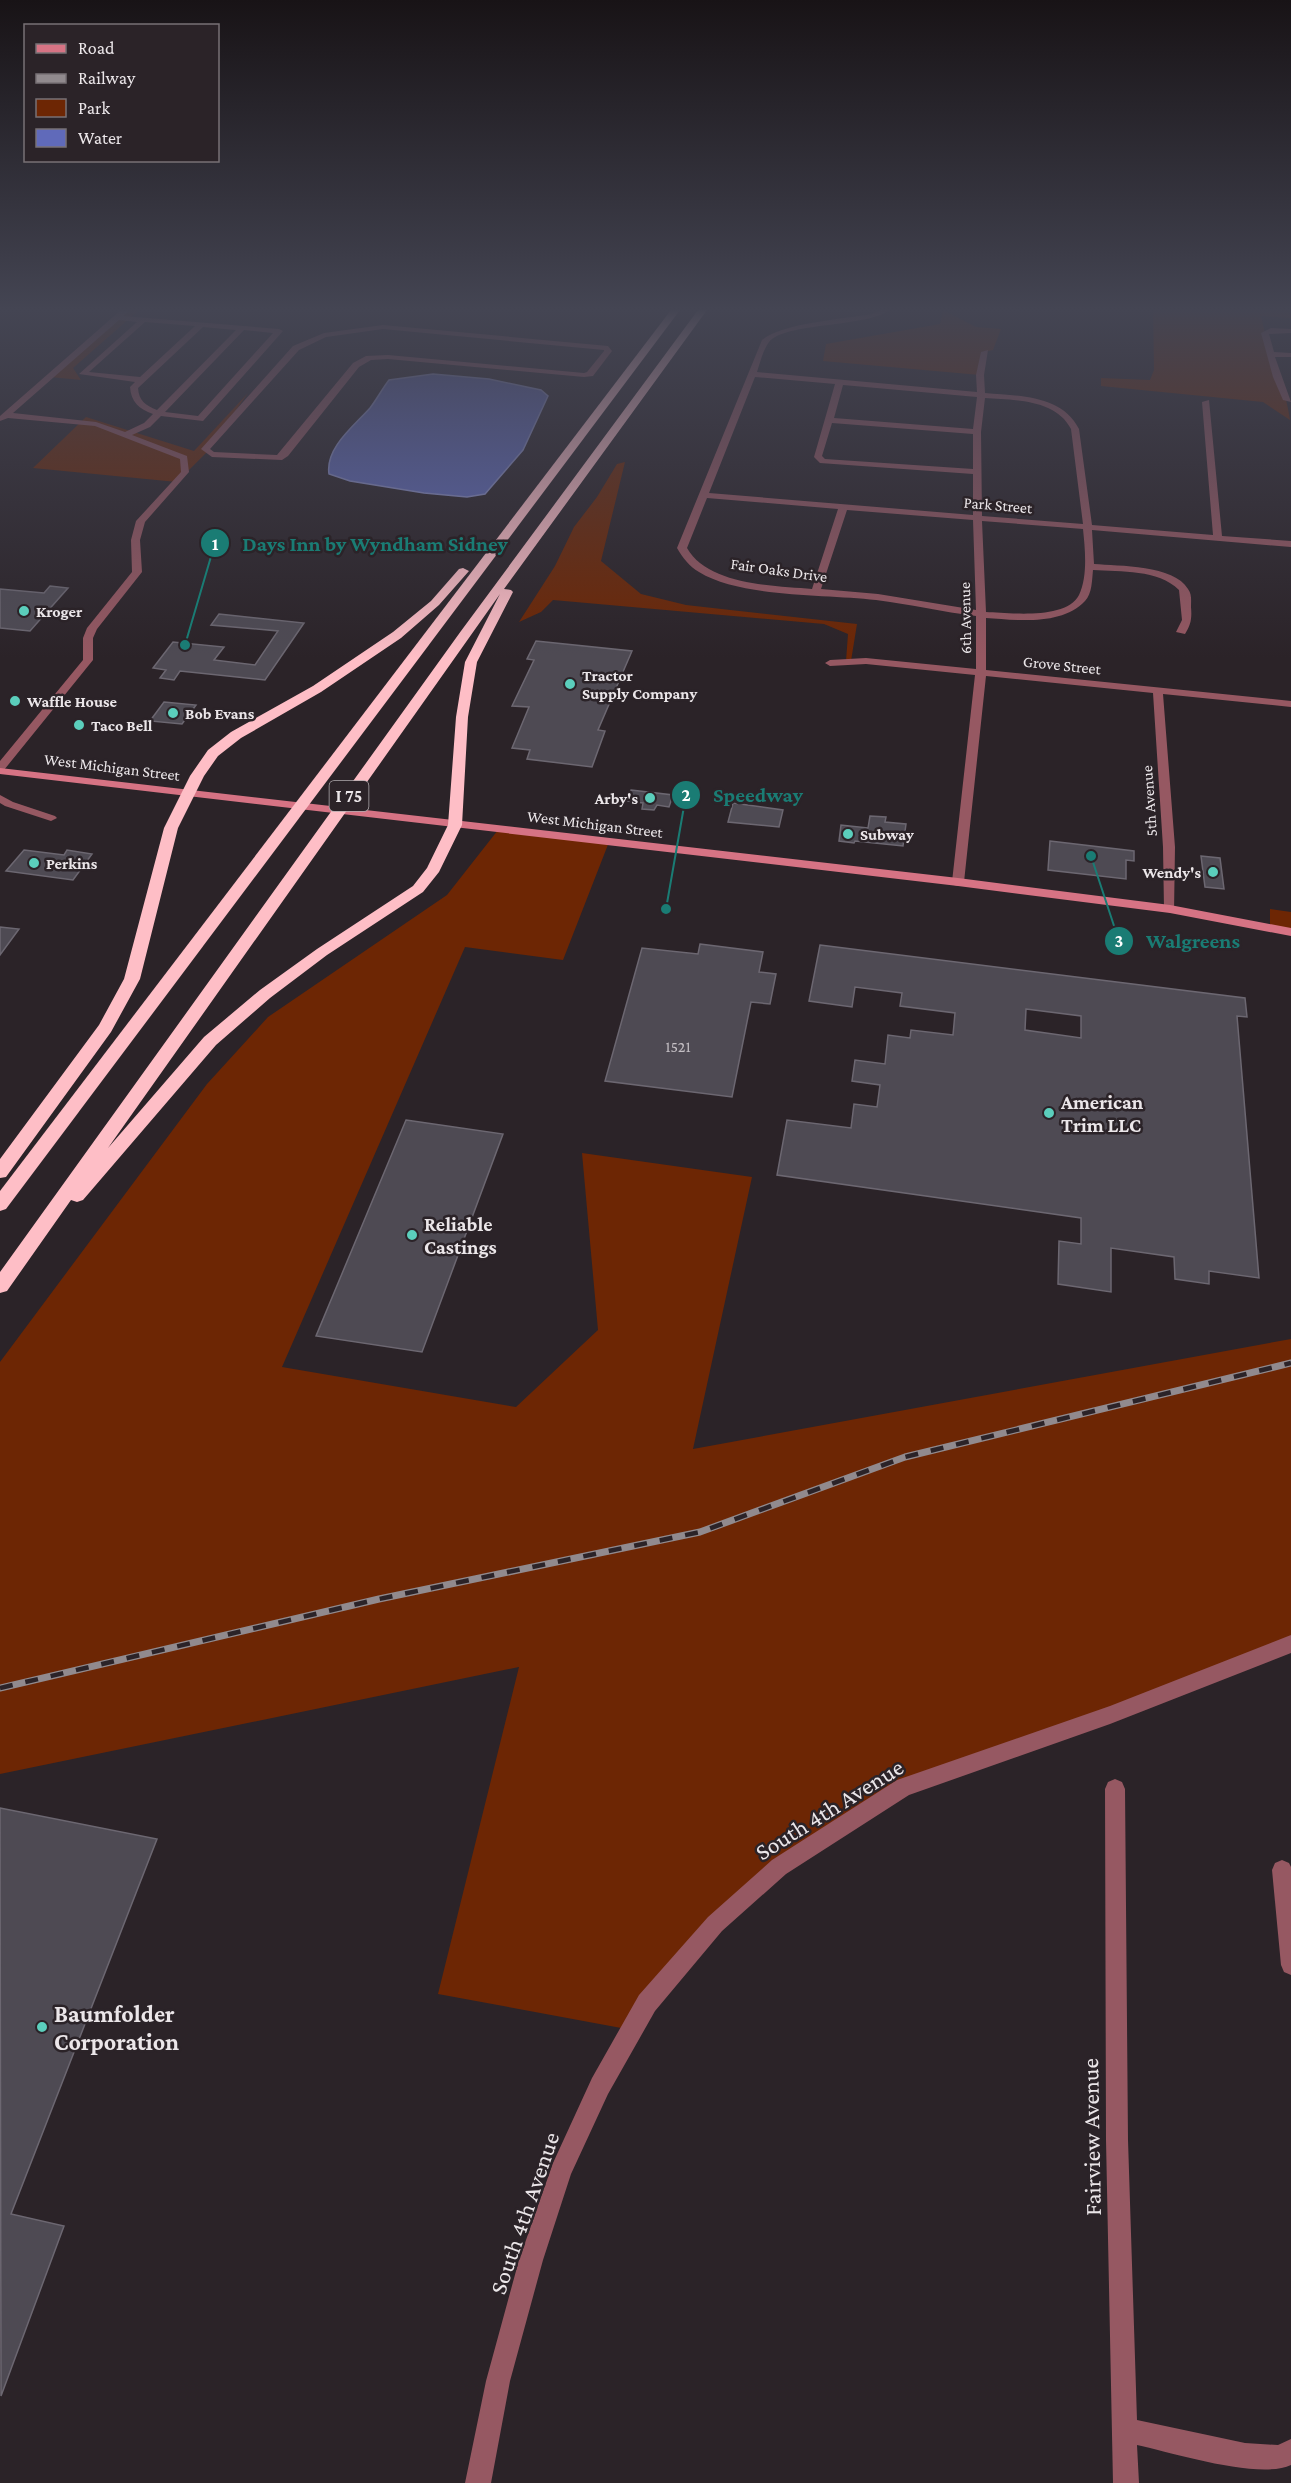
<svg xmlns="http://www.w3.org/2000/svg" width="1291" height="2483" font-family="'Crimson Pro',serif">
<rect width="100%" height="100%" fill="#2b2328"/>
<!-- green -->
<g fill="#6d2604">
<polygon points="126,310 139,310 73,368 81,380 50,377"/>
<polygon points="943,310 976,327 1001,329 993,350 985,352 980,375 823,361 826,344 940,324"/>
<path d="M1153 310H1291V318L1261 316C1268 352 1285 384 1290 420L1263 402 1101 386V378L1150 380 1154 370Z"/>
<polygon points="248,393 207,452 177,482 33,468 86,417 194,451"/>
<polygon points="625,462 601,561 641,594 686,605 857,624 851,661 846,661 848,634 824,624 553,600 541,612 519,622 555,566 574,527 597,497 617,464"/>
<polygon points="498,830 609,842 563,960 465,947 282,1367 516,1407 598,1330 582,1153 752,1177 693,1449 1291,1339 1291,1644 904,1787 779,1867 632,2030 438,1994 519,1667 0,1774 0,1362 207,1084 268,1017 447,895"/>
<polygon points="1270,909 1291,912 1291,932 1270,927"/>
</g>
<!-- water -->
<path fill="#606aba" stroke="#8a8fc8" stroke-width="1.5" d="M433 374 489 379 541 390 548 396 523 450 485 494 467 497 424 493 350 481 329 474C325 448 354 426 370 408 377 399 382 389 389 380Z"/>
<!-- building -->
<g fill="#4e4a53" stroke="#6c6771" stroke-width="1.5" fill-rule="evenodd">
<polygon points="50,586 68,588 30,631 0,628 0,589 44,593"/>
<polygon points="219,614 304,623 265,680 180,671 174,680 160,678 166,670 153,668 173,642 224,647 214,660 255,665 278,631 211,625"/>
<polygon points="536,641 632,651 598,730 605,731 592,767 527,759 530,750 512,748 529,707 512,706 534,660 527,659"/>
<polygon points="164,702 196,705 182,724 150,721"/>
<polygon points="631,790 673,795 669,807 657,805 654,810 642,809 643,803 626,801"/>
<polygon points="733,803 783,810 779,827 728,822"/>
<polygon points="870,816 886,817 885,822 906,824 903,846 855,841 854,843 839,841 841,825 868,828"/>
<polygon points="1050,841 1134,851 1134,861 1126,860 1126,879 1048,870"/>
<polygon points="24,850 64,855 67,850 92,854 73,880 6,871"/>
<polygon points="1201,856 1220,858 1224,889 1205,887"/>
<polygon points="0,927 19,929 0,955"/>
<polygon points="700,944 763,952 759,972 776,974 770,1004 751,1002 732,1097 605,1081 642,948 698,954"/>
<path d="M820 945 1245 998 1247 1017 1237 1016 1259 1278 1209 1271V1284L1175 1279 1174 1257 1111 1248V1292L1058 1284 1059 1241 1081 1244V1218L777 1175 787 1120 851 1128 854 1104 877 1107 880 1085 852 1081 855 1060 885 1064 888 1035 910 1038 911 1030 953 1035 955 1013 900 1006 902 993 855 987 852 1007 809 1001ZM1026 1009 1081 1016V1038L1025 1030Z"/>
<polygon points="406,1120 503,1134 422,1352 316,1336"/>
<polygon points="0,1808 157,1839 11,2214 64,2226 1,2396"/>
</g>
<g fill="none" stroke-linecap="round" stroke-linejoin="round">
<!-- minor -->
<g fill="#965862" fill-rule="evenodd">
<path d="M121 310 128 312 123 316 279 329 283 331 203 421 161 416 150 427 132 435 187 456 189 472 145 522 140 540 142 572 97 629 93 638V660L4 770 0 771V761L83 660V638L87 628 132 572 131 540 136 521 181 472 180 459 95 426 8 418 0 421V416ZM119 320 137 322 79 374 135 382 130 387C131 402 139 409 153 414L144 423 125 432 96 422 13 413ZM145 322 195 326 140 377 89 372ZM203 327 236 330 157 410C145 405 139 401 138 388ZM244 330 273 333 198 416 165 412Z"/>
<path d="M880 310H890C864 328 786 322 769 342 763 350 760 363 757 372L977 392 976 375 981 352 988 350 984 375 985 393C1019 396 1062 395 1079 429L1092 525 1213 535 1202 402 1209 400 1222 536 1291 541V547L1092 530 1094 564C1119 566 1174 565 1188 589 1192 594 1191 601 1191 607 1192 618 1191 625 1185 634L1176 632 1182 620 1179 590C1158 569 1121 572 1093 570 1092 580 1092 594 1085 601 1062 626 1016 620 986 618V670L1291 701V707L1163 694 1175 847 1174 912 1170 913 1164 909 1163 847 1153 693 986 676 964 882 958 886 954 885 952 882 975 675 866 664 830 666 825 663 830 660 866 658 976 669V616C943 612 909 604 876 600 826 594 741 598 699 572 689 566 683 558 677 548L762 340C782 323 844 319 872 314ZM755 377 835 384 814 457 820 463 973 474V515L709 493ZM843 385 977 397 973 429 834 418ZM985 398C1014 400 1056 399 1071 429L1083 524 982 516 981 432ZM832 423 973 434V469L825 459 822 456ZM707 498 838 509 812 589C774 586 708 585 687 548ZM847 510 973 520 976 610 878 594 821 589ZM982 521 1083 529C1085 549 1088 576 1079 595 1066 620 1010 613 986 612Z"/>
<path d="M383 325 608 346 612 351 593 376 584 377 388 359 371 360 359 367 288 456 282 460 212 457 201 449 293 346 324 333ZM383 329 604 350V351L587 372 584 373 388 355 366 356 353 363 277 455 214 452 210 449 299 350 326 337Z"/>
<polygon points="1271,328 1291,329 1291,333 1269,334 1274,352 1291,353 1291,357 1275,357 1291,402 1283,400 1273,377 1261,333"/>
<polygon points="0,795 13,802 55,816 57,818 51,821 5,806 0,803"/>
<path d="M1115 1779 1122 1782 1125 1789 1128 2140 1137 2420 1245 2443 1278 2445 1291 2439V2465C1260 2480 1173 2453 1137 2445L1139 2483H1113L1106 2140 1105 1789 1108 1782Z"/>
<polygon points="1282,1860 1289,1863 1291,1867 1291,1975 1284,1972 1281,1965 1272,1870 1275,1863"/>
</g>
<!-- tertiary -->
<polygon fill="#965862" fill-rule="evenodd" points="1291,1635 1291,1653 1110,1724 909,1795 786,1874 722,1931 655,2011 608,2094 571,2174 543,2260 510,2381 491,2483 465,2483 486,2381 519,2260 553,2163 592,2078 639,1995 708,1917 772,1860 897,1780 1110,1706"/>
<!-- secondary -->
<polygon fill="#d67384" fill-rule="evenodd" points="0,768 958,878 1170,905 1291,928 1291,936 1170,913 958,886 0,774"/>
<!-- motorway -->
<g fill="#febec6" fill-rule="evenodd">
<polygon points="671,310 680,310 6,1209 0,1211 0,1191"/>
<path d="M698 310H707L504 589 511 590 513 592 477 662 468 717 462 825 439 872 423 892 327 955 270 998 216 1045 83 1200 77 1202 71 1200 7 1291 0 1293V1272L461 631ZM500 594 465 662 456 717 448 825 427 868 413 886 317 949 260 990 204 1037 108 1148Z"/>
<polygon points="463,568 469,571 439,605 401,638 321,692 241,738 218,756 204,776 178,828 140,979 111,1032 6,1177 0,1178 0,1159 99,1025 124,979 164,828 190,776 208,750 231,732 313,686 393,632 431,601 459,569"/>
</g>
<!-- rail casing -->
<g stroke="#918a8e" stroke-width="7">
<polyline id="rail" points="0,1688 379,1599 700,1532 905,1457 1291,1363"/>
</g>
<!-- rail -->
<use href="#rail" stroke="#2b2328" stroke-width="4.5" stroke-dasharray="13" stroke-linecap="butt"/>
</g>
<!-- sky -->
<linearGradient id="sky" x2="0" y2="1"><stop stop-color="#181316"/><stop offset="0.47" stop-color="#444553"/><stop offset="1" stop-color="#444553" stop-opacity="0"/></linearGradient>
<rect width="1291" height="658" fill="url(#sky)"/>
<!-- markers -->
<g fill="#5bcebc" stroke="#2b2328" stroke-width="2">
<circle cx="24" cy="611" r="6"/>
<circle cx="570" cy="684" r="6"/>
<circle cx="15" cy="701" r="6"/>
<circle cx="173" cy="713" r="6"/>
<circle cx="79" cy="725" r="6"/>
<circle cx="650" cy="798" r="6"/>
<circle cx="848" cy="834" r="6"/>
<circle cx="34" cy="863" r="6"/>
<circle cx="1213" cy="872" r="6"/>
<circle cx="1049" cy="1113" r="6"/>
<circle cx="412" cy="1235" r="6"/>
<circle cx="42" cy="2027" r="6"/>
</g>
<g text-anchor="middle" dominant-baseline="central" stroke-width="5" stroke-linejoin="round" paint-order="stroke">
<!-- far-street labels -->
<g font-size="16" fill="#ebe6e9" stroke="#2b2328">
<text transform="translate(998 505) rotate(5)">Park Street</text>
<text transform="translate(779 570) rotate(8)">Fair Oaks Drive</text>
<text transform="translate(965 618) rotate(-91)">6th Avenue</text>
<text transform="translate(1062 665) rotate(6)">Grove Street</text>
<text transform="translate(112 767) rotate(7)">West Michigan Street</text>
<text transform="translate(1149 801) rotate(-94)">5th Avenue</text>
<text transform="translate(595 824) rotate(7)">West Michigan Street</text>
</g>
<!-- far-poi labels -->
<g font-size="16" font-weight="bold" fill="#ebe6e9" stroke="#2b2328" text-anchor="start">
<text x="36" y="611">Kroger</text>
<text x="582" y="675">Tractor<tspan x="582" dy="18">Supply Company</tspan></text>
<text x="27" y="701">Waffle House</text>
<text x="185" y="713">Bob Evans</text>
<text x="91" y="725">Taco Bell</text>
<text x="638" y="798" text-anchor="end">Arby's</text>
<text x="860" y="834">Subway</text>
<text x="46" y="863">Perkins</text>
<text x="1201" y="872" text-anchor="end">Wendy's</text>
</g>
<!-- number labels -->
<g font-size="16" fill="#c4bfc4">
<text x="678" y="1046">1521</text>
</g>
<!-- shield labels -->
<rect fill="#2b2328" stroke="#b1acaf" stroke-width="1.5" x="329.5" y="781" width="39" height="30" rx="4.5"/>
<g font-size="18" font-weight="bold" fill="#ebe6e9">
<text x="349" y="796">I 75</text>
</g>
<!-- poi labels -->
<g font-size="20" font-weight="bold" fill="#ebe6e9" stroke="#2b2328" text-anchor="start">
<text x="1061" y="1102">American<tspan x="1061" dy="23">Trim LLC</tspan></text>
<text x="424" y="1224">Reliable<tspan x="424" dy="23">Castings</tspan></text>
</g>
<!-- near-street labels -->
<g font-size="24" fill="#ebe6e9" stroke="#2b2328">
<text transform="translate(829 1809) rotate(-32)">South 4th Avenue</text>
<text transform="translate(1091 2137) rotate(-91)">Fairview Avenue</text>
<text transform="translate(524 2213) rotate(-71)">South 4th Avenue</text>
</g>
<!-- near-poi labels -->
<g font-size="24" font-weight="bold" fill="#ebe6e9" stroke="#2b2328" text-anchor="start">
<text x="54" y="2013">Baumfolder<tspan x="54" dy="28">Corporation</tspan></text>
</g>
</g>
<!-- callouts -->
<path fill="none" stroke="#1a7c74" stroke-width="2" d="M185 645L215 543M666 909L686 795M1091 856L1119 941"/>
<g fill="#1a7c74" stroke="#2b2328" stroke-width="2">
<circle cx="185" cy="645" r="6"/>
<circle cx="666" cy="909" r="6"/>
<circle cx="1091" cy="856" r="6"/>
<circle cx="215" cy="543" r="15"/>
<circle cx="686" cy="795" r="15"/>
<circle cx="1119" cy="941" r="15"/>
</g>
<g font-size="18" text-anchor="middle" font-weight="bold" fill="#fff">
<text x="215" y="550">1</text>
<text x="686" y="801">2</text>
<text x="1119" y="947">3</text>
</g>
<g font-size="21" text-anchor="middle" font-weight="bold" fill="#1a7c74" stroke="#2b2328" stroke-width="5" stroke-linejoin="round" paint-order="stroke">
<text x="375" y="551">Days Inn by Wyndham Sidney</text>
<text x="758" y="802">Speedway</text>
<text x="1193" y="948">Walgreens</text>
</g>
<!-- legend -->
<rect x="24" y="24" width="195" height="138" fill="#2b2328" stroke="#787175" stroke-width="1.5"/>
<rect x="36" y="44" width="30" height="9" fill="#d67384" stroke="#787175" stroke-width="1.5"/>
<text x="78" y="54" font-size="18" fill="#ebe6e9">Road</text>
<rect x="36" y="74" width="30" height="9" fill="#918a8e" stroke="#787175" stroke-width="1.5"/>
<text x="78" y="84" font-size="18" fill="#ebe6e9">Railway</text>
<rect x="36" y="99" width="30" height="18" fill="#6d2604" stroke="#787175" stroke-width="1.5"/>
<text x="78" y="114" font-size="18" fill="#ebe6e9">Park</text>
<rect x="36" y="129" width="30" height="18" fill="#606aba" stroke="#787175" stroke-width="1.5"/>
<text x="78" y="144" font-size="18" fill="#ebe6e9">Water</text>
</svg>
